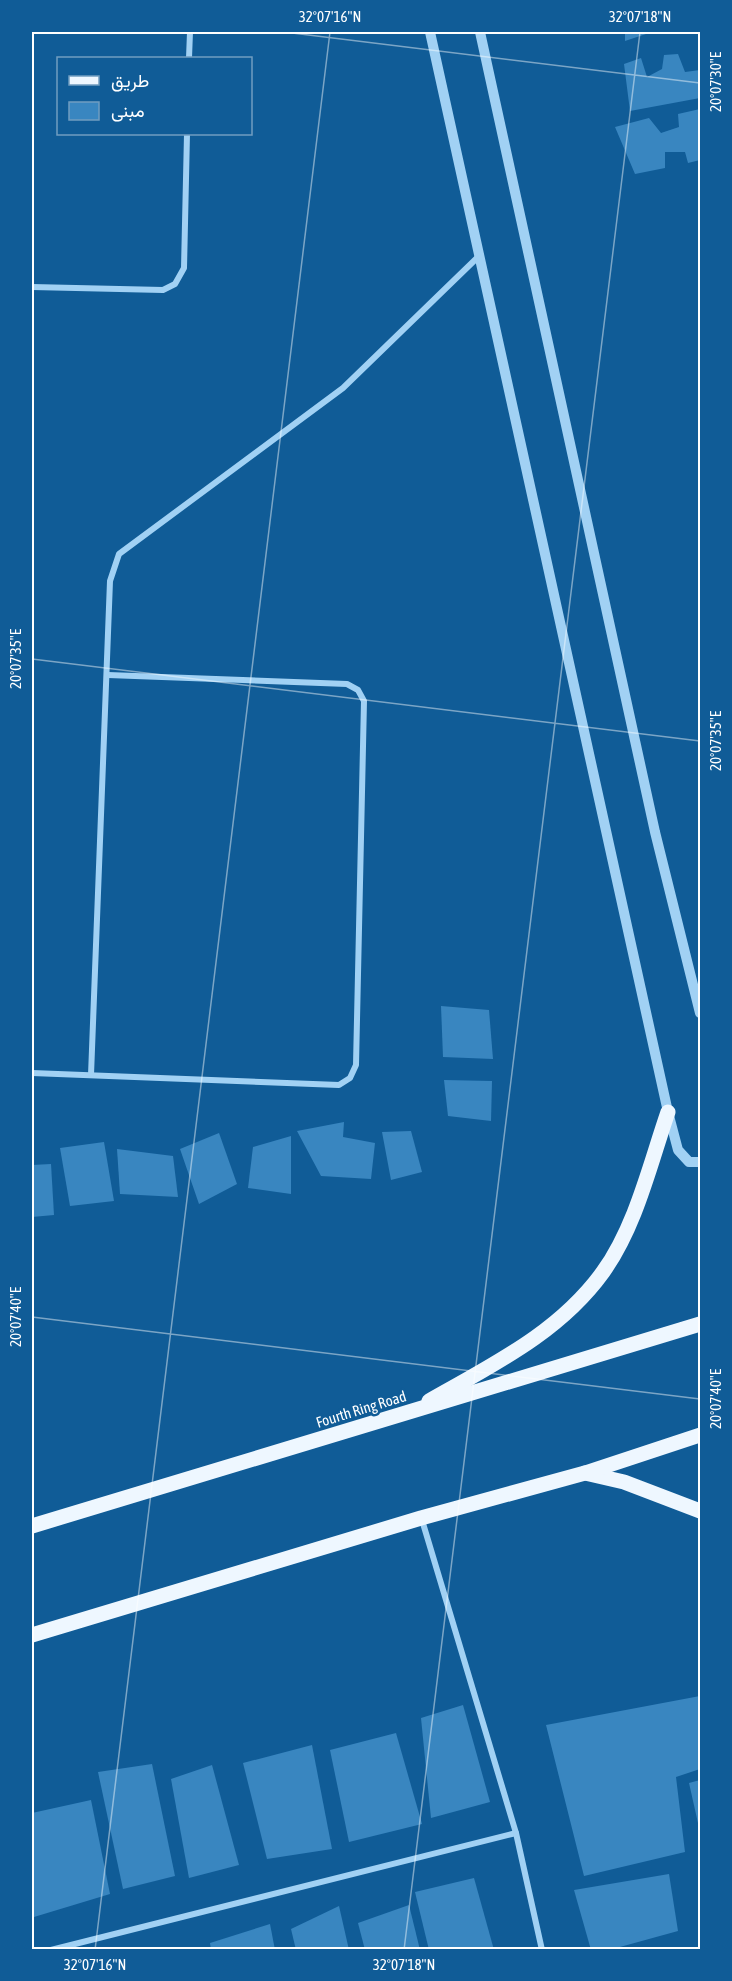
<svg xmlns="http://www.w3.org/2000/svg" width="732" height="1981" font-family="'Asap Condensed',Vazirmatn,sans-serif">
<rect width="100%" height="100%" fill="#105c97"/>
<!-- building -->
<g fill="#3986c0">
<polygon points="625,32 652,32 625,41"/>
<polygon points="678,54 685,72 700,70 700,98 630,111 624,64 641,58 647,77 662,69 664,55"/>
<polygon points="700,109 700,160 688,163 685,152 665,152 665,168 635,174 615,127 649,118 661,133 679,127 678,114"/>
<polygon points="441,1006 489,1010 493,1059 443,1057"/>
<polygon points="444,1080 492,1081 491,1121 448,1116"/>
<polygon points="344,1122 343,1137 375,1143 371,1179 321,1176 297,1131"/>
<polygon points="411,1131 422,1172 391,1180 382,1132"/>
<polygon points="219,1133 237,1184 199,1204 180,1149"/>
<polygon points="291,1136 291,1194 248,1188 253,1147"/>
<polygon points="104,1142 114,1201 70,1206 60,1148"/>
<polygon points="117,1149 173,1156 178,1197 120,1194"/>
<polygon points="51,1164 54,1215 32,1217 32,1165"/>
<polygon points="700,1696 700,1769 676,1777 685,1852 584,1876 546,1725"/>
<polygon points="463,1705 490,1802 431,1818 421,1718"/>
<polygon points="396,1733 422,1824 349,1842 330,1750"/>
<polygon points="312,1745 332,1849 267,1859 243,1763"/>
<polygon points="152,1764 175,1876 123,1889 98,1772"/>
<polygon points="212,1765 239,1865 189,1878 171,1779"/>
<polygon points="700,1780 700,1832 689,1783"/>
<polygon points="91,1800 110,1894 34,1917 32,1905 32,1813"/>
<polygon points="669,1874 678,1931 609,1950 591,1950 574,1890"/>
<polygon points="474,1878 494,1950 429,1950 415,1892"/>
<polygon points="409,1905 420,1950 365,1950 358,1923"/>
<polygon points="339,1906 349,1950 296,1950 291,1929"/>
<polygon points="270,1924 275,1950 211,1950 210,1943"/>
</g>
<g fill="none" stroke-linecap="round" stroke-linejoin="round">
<!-- minor -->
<g stroke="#a1d1f4" stroke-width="6">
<polyline points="189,58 190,32"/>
<polyline points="32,287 163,290 175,284 184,268 187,134"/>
<polyline points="32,1073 339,1085 350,1078 356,1065 364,701 358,690 347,684 108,675"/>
<polyline points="91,1075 110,581 119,554 343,388 478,257"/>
<polyline points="422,1520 516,1833 542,1950"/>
<polyline points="51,1950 516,1833"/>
</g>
<!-- tertiary -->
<g stroke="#a1d1f4" stroke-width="10">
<polyline points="430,32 668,1112 678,1150 689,1162 700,1162"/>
<polyline points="480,32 655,832 700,1013"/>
</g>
<!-- primary -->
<g stroke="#eef7ff" stroke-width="15">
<path d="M429 1401C492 1365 559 1333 603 1272 636 1226 650 1164 668 1112"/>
<polyline points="585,1473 624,1482 700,1511"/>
<polyline points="32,1526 700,1324"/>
<polyline points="32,1635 421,1518 585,1473 700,1435"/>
</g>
</g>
<!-- ticks -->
<path fill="none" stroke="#fff" stroke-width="1.5" stroke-opacity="0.45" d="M284 32 700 83M32 659 700 741M32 1317 700 1399M95 1950 330 32M404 1950 640 32"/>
<g text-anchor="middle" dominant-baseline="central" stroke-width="5" stroke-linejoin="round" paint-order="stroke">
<!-- street labels -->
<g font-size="15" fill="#fff" stroke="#105c97">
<text transform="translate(361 1409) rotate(-17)">Fourth Ring Road</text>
</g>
</g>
<!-- border -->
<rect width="732" height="1981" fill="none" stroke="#105c97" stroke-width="66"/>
<!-- legend -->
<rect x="57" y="57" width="195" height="78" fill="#105c97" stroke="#709dc1" stroke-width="1.5"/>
<rect x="69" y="76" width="30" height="9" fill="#eef7ff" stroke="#709dc1" stroke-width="1.5"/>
<text x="111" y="87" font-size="18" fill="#ffffff">طريق</text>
<rect x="69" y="102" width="30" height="18" fill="#3986c0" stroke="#709dc1" stroke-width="1.5"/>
<text x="111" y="117" font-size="18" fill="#ffffff">مبنى</text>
<rect x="33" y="33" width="666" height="1915" fill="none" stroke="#fff" stroke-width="2"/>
<g font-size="15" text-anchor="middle" fill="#fff">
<text x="330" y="22">32°07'16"N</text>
<text x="640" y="22">32°07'18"N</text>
<text transform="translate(716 82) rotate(-90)" y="5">20°07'30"E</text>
<text transform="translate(16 659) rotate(-90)" y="5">20°07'35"E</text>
<text transform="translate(716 741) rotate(-90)" y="5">20°07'35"E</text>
<text transform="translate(16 1317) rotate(-90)" y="5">20°07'40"E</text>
<text transform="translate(716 1399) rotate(-90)" y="5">20°07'40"E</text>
<text x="95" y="1970">32°07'16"N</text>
<text x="404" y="1970">32°07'18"N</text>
</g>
</svg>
